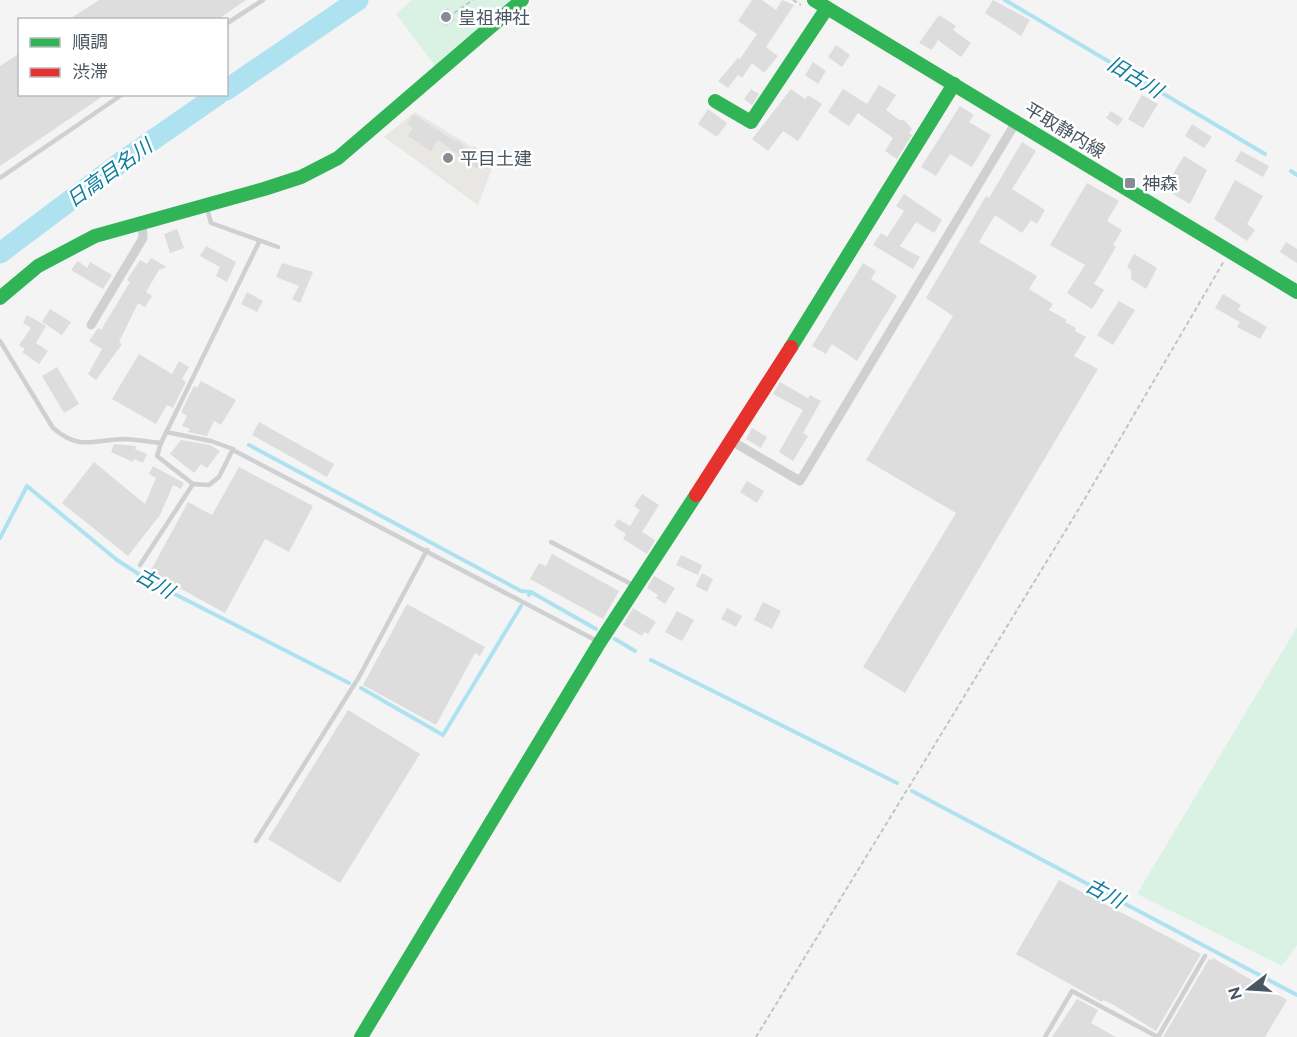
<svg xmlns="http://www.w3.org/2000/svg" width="1297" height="1037" font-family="Raleway,'Noto Sans JP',sans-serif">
<rect width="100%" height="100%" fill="#f4f4f4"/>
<!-- commercial -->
<polygon fill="#e8e7e3" points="415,112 495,161 478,205 384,137"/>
<!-- green -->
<g fill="#d9f2e3">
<polygon points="412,0 516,0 436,67 396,14"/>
<polygon points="1297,627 1297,945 1282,966 1137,894"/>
</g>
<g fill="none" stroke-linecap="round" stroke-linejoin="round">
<!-- stream -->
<g stroke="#aee2f0" stroke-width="4">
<polyline points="1005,0 1265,154"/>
<polyline points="1291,171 1297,175"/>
<polyline points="249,445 521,591 531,592"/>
<polyline points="0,538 27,486 117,560 151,582 349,683"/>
<polyline points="529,595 531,592 596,629"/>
<polyline points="615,639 635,651"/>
<polyline points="651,660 897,783"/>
<polyline points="361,688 443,735 521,606"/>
<polyline points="912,791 1297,995"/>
</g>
<!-- river -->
<g stroke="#aee2f0" stroke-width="21">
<polyline points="226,90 358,0"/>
<polyline points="0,253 124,160 219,94"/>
</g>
</g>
<!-- building -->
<g fill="#ddddde">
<polygon points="99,0 246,0 217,20 68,20"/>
<polygon points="752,0 762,0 776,10 782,0 794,5 766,47 778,56 764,73 752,63 742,78 738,75 728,88 718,81 738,58 740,59 757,34 738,21"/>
<polygon points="993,0 1030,20 1021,36 985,13"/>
<polygon points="448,8 456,20 445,27 437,15"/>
<polygon points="939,15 956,26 953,30 971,43 961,57 938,40 932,50 919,43"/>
<polygon points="836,45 850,55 842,67 828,57"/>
<polygon points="20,53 20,94 106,94 0,166 0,66"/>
<polygon points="813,62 826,71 818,84 805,75"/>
<polygon points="879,85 896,95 886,110 899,120 904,120 912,129 909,133 912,135 897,159 885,151 893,138 858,113 849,126 828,112 843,89 867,104"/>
<polygon points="751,89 759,94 752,105 744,99"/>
<polygon points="791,89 805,99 808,95 822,104 798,141 783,131 768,151 752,139"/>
<polygon points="1142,95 1158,104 1143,128 1128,119"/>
<polygon points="960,106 974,115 969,122 991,135 972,167 950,154 936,176 921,167"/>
<polygon points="708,109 727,123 717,137 698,124"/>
<polygon points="1111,111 1123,119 1118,126 1106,118"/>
<polygon points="413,114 456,142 457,140 470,151 474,146 493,161 487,169 481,164 478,169 438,140 431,151 408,136 413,128 407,124"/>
<polygon points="1192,124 1212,137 1204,148 1185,136"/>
<polygon points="1022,142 1036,151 1012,189 1045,210 1037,224 1031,220 1022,233 995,215 979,242 1037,276 1029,289 1053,304 1049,310 1067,320 1065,322 1076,328 1075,331 1086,337 1074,356 1098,369 905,693 863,667 956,513 866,460 953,316 926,298 986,196 989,198"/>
<polygon points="1241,151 1269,166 1263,177 1235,161"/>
<polygon points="1184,156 1207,170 1190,204 1164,189"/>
<polygon points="1235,180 1263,196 1247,224 1255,230 1247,241 1214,219"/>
<polygon points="1087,183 1119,201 1107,221 1122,230 1113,245 1116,247 1094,284 1104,290 1092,309 1067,293 1085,265 1050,245"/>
<polygon points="904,194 942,220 934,233 916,222 900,246 920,257 913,269 873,245 881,233 887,237 904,211 896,206"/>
<polygon points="177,229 184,248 170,253 164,234"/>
<polygon points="1286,242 1297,249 1297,263 1280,252"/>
<polygon points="206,246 236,262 227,282 216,276 220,267 200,256"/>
<polygon points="1134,254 1157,268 1146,289 1131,279 1131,270 1127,267"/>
<polygon points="151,258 167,267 159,270 146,292 152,296 145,307 138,303 119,342 122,344 96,380 88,374 102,349 89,341 98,328 101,330 130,282 127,280 140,260 147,264"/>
<polygon points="78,261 87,268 90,262 112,275 103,289 71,270"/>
<polygon points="282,263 313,272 300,303 292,299 299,286 276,277"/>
<polygon points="863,263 876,271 871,279 897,296 857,361 832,344 826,354 812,346"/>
<polygon points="247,292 263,301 257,312 241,304"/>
<polygon points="1223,294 1241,305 1238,310 1267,327 1260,339 1237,327 1240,322 1215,308"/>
<polygon points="1119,301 1135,310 1113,345 1097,335"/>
<polygon points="50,309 71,322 62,335 42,322"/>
<polygon points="27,315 46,326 36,343 48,351 39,364 22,352 25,349 19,345 31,328 23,323"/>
<polygon points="139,354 172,374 179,361 189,367 182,379 186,382 173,408 167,405 156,424 112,399"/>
<polygon points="57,367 79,404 64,413 42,376"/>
<polygon points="201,381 236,400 221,425 214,421 207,436 188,432 190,429 182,426 187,416 181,412 194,386 197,388"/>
<polygon points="780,382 808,398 810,395 821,401 803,433 808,436 793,461 779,452 803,410 773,394"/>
<polygon points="259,422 334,464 327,477 252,435"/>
<polygon points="752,428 767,437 761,448 746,439"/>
<polygon points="181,440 210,445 220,451 207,468 201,464 194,473 170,454"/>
<polygon points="114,444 136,446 135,449 147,454 143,463 134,459 133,462 111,452"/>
<polygon points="94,462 145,504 156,478 149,474 153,466 184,483 181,489 173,485 160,515 128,556 62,503"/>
<polygon points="239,467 313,506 289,552 265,539 225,613 150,572 188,502 212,515"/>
<polygon points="747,481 764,491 757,503 740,492"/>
<polygon points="642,494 659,505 642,532 655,540 647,554 623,539 626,534 614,526 618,519 630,526 640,510 634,506"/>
<polygon points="552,554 619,591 603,619 530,579 539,563 546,566"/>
<polygon points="681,555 702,565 698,575 676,565"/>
<polygon points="702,573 713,579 707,592 696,586"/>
<polygon points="654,576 675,588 665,604 656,598 658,595 647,588"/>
<polygon points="763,602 781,611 772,629 754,620"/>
<polygon points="407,604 485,647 480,656 475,653 436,725 363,685"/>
<polygon points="633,608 656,622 648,634 644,632 642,636 623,625"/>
<polygon points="727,608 742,616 736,627 721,619"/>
<polygon points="677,611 694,620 682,641 665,632"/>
<polygon points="348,710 420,754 340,883 268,839"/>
<polygon points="1059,880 1201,954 1156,1031 1114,1005 1103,1000 1102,1002 1016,954"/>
<polygon points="1213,958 1287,1000 1265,1037 1163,1037 1209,959 1212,960"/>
<polygon points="1077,999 1098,1010 1091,1023 1116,1037 1052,1037"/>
</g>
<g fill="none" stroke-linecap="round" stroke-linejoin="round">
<!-- path -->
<g stroke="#bcc7c4" stroke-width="2" stroke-dasharray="4.5 3" stroke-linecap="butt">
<polyline points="793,0 801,5"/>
<polyline points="454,13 473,0"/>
<polyline points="756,1037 1080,507 1224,261"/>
</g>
<!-- lane -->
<g stroke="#ced0d2" stroke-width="4.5">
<polyline points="226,24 263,0"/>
<polyline points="0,178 123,94"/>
<polyline points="207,208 211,223 278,247"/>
<path d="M0 341 53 428C80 451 92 440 123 439 135 439 148 442 161 443L259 242"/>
<polyline points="161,443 157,456 193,484"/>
<polyline points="233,450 597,641"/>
<polyline points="551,542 633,585"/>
<polyline points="140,565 193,484 209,485 219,477 233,449 211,441 166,432"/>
<polyline points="256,841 359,677 427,550"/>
<polyline points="1045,1037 1072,991 1158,1037"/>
<polyline points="1158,1037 1205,956"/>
</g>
<!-- street -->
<g stroke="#ced0d2" stroke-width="9">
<polyline points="91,325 143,238 142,223"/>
<polyline points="730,440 800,481 1016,122"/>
</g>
<!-- fast -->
<g stroke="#30b455" stroke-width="14">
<polyline points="814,0 1297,292"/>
<polyline points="715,101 751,122 827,8"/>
<polyline points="0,298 38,266 95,236 264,189 301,177 338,158 522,0"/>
<polyline points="791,347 954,84"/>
<polyline points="361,1037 600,642 696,495"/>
</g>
<!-- jam -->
<polyline stroke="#e5322d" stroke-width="14" points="696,495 791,347"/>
</g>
<!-- markers -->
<g fill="#868d94" stroke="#fff" stroke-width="2">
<circle cx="446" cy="17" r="6"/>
<circle cx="448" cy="158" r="6"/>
<rect x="1124" y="177" width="12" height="12" rx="3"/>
</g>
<g text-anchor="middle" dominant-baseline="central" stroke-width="5" stroke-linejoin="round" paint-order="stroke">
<!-- poi labels -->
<g font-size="18" fill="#4a5661" stroke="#fff" text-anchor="start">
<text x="458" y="17">皇祖神社</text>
<text x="460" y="158">平目土建</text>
<text x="1142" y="183">神森</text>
</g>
<!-- street labels -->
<g font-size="18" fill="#4a5661" stroke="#fff">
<text transform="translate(1065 130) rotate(31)">平取静内線</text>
</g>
<!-- water labels -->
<g font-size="20" font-style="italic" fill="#0c7c9b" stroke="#fff">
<text transform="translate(1135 77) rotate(31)">旧古川</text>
<text transform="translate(109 173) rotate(-36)">日高目名川</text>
<text transform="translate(155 583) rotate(30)">古川</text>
<text transform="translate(1105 893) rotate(28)">古川</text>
</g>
</g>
<!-- legend -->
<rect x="18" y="18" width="210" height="78" fill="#ffffff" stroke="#b7bbc0" stroke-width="1.5"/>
<rect x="30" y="38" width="30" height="9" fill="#30b455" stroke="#b7bbc0" stroke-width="1.5"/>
<text x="72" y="48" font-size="18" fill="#4a5661">順調</text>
<rect x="30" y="68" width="30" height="9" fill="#e5322d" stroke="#b7bbc0" stroke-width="1.5"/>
<text x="72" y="78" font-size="18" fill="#4a5661">渋滞</text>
<!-- north arrow -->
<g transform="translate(1249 989) rotate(253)" stroke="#ffffff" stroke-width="4.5" paint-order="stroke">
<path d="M0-4.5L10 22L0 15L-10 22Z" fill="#4a5661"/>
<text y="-9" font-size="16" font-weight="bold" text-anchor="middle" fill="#4a5661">N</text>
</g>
</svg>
